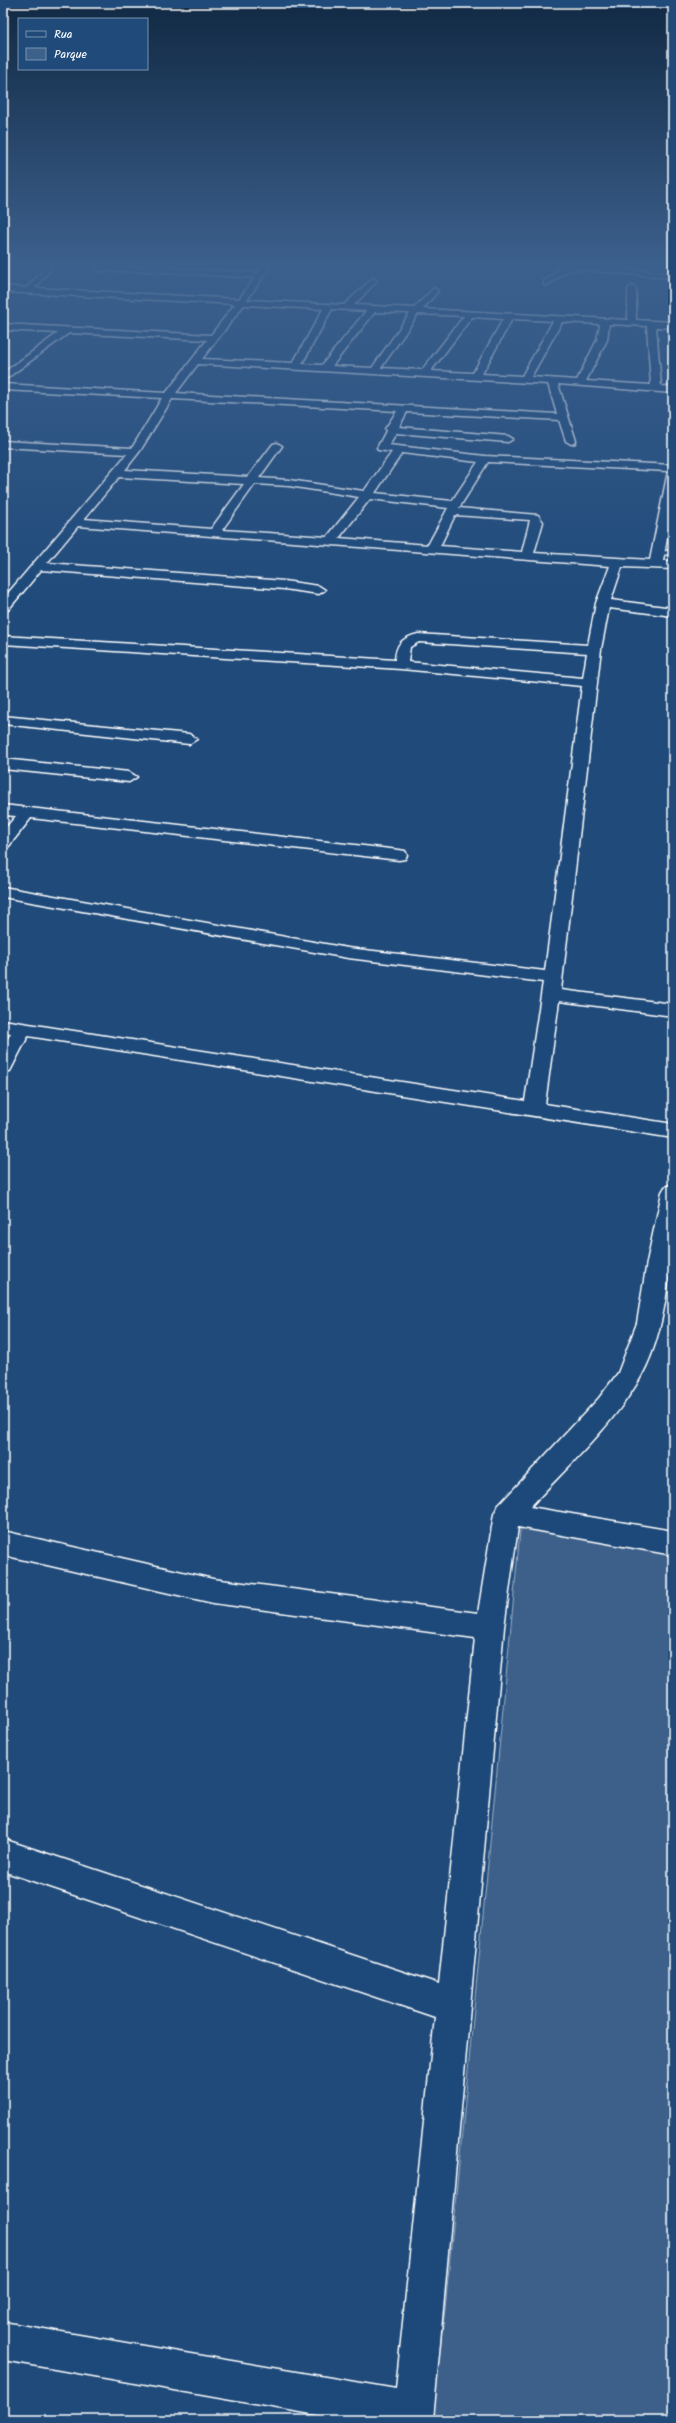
<svg xmlns="http://www.w3.org/2000/svg" width="676" height="2423" font-family="Kalam,sans-serif">
<rect width="100%" height="100%" fill="#1f4a7a"/>
<filter id="ink" filterUnits="userSpaceOnUse"><feTurbulence type="fractalNoise" baseFrequency=".025" numOctaves="2"/><feDisplacementMap in="SourceGraphic" scale="8" xChannelSelector="R" yChannelSelector="G"/><feConvolveMatrix kernelMatrix="1 2 1 2 8 2 1 2 1" color-interpolation-filters="sRGB"/></filter>
<g filter="url(#ink)">
<!-- green -->
<polygon fill="#3c618b" stroke="#9eb0c5" points="522,1511 673,1535 673,2420 430,2420 445,2309"/>
<g fill="none" stroke-linecap="round" stroke-linejoin="round">
<!-- lane casing -->
<g stroke="#fff" stroke-width="3">
<polygon id="lane" points="673,550 673,554 659,555 655,553"/>
</g>
<!-- street casing -->
<g stroke="#fff" stroke-width="3">
<g id="street">
<path d="M265 262H273L247 300 344 305 373 278 377 280 376 282 354 305 414 308 434 288 438 291 423 309 628 320V289L632 286 636 289V320L673 322V328L656 327 661 386 673 387V393L558 384 576 441 575 443 571 444 566 441 559 420 407 412 399 427 508 436 513 439 508 442 396 433 389 445 485 456 673 465V503L663 561H673V569L622 567 611 600 673 608V616L609 608 601 649 561 990 673 1004V1016L559 1001 545 1104 673 1124V1138L28 1036 10 1071 3 1072V1047L11 1033 3 1032V1020L525 1101 543 982 348 958 3 897V887L348 948 545 971 582 686 401 669 3 644V636L395 660C396 644 402 638 418 634L588 645 596 603 610 566 78 526 47 563 284 581 319 586 325 590 319 594 284 589 41 570 8 610 3 611V599L127 454 3 447V441L132 448 162 398 3 390V384L166 393 207 340 69 333 3 381V373L58 333 3 330V324L211 335 235 304 3 292V286L26 288 48 266 52 268 35 288 239 299 255 278 151 271H100L96 269 100 267H151L258 273ZM244 305 323 309 293 363 202 359ZM332 309 366 311 322 365 302 364ZM375 312 410 313 372 368 332 366ZM418 314 464 316 422 370 381 368ZM472 317 503 319 473 373 431 371ZM512 319 553 321 522 376 482 374ZM562 322 600 324 597 340 577 380 531 377ZM609 324 647 326 651 385 586 381 607 340ZM198 364 548 384 557 414 176 393ZM172 399 397 411 385 429 386 431 377 448 378 450 392 452 364 491 289 480 259 478 282 446 277 443 273 444 248 477 125 470 140 451ZM402 453 478 462 452 501 375 493ZM488 462 668 471 650 560 534 553 543 522 538 515 459 508ZM119 477 244 484 211 529 84 519ZM255 484 289 486 359 497 327 537 222 530ZM370 499 448 508 428 545 339 538ZM455 515 530 520 522 552 440 546ZM419 642 587 653 583 678 408 662 410 647Z"/>
<polygon points="525,262 572,262 576,264 673,274 673,278 571,269 547,285 544,285 544,281 562,268 529,264"/>
<polygon points="3,716 189,734 197,739 189,744 3,724"/>
<polygon points="3,759 129,772 137,777 129,782 3,769"/>
<polygon points="3,805 399,850 405,851 407,855 405,859 399,860 31,818 9,846 3,847 3,831 16,816 3,815"/>
<path d="M673 1184C673 1245 670 1333 636 1385 608 1430 566 1468 530 1507L673 1531V1555L518 1527 504 1627 433 2420H346L3 2360V2322L396 2389 435 2017 3 1871V1839L439 1984 475 1638 213 1603 3 1555V1531L213 1579 478 1613 494 1514 498 1506 599 1398 618 1373 637 1323 647 1262 662 1192 665 1187Z"/>
</g>
</g>
<!-- lane -->
<use href="#lane" fill="#1f4a7a" fill-rule="evenodd"/>
<!-- street -->
<use href="#street" fill="#1f4a7a" fill-rule="evenodd"/>
</g>
</g>
<!-- sky -->
<linearGradient id="sky" x2="0" y2="1"><stop stop-color="#112943"/><stop offset="0.44" stop-color="#3c608d"/><stop offset="1" stop-color="#3c608d" stop-opacity="0"/></linearGradient>
<rect width="676" height="601" fill="url(#sky)"/>
<!-- margin -->
<rect width="676" height="2423" fill="none" stroke="#1f4a7a" stroke-width="16"/>
<rect x="8" y="8" width="660" height="2407" fill="none" stroke="#fff" stroke-width="1.5" filter="url(#ink)"/>
<!-- legend -->
<rect x="18" y="18" width="130" height="52" fill="#1f4a7a" stroke="#7992af"/>
<rect x="26" y="31" width="20" height="6" fill="#1f4a7a" stroke="#7992af"/>
<text x="54" y="38" font-size="12" fill="#ffffff">Rua</text>
<rect x="26" y="48" width="20" height="12" fill="#3c618b" stroke="#7992af"/>
<text x="54" y="58" font-size="12" fill="#ffffff">Parque</text>
</svg>
